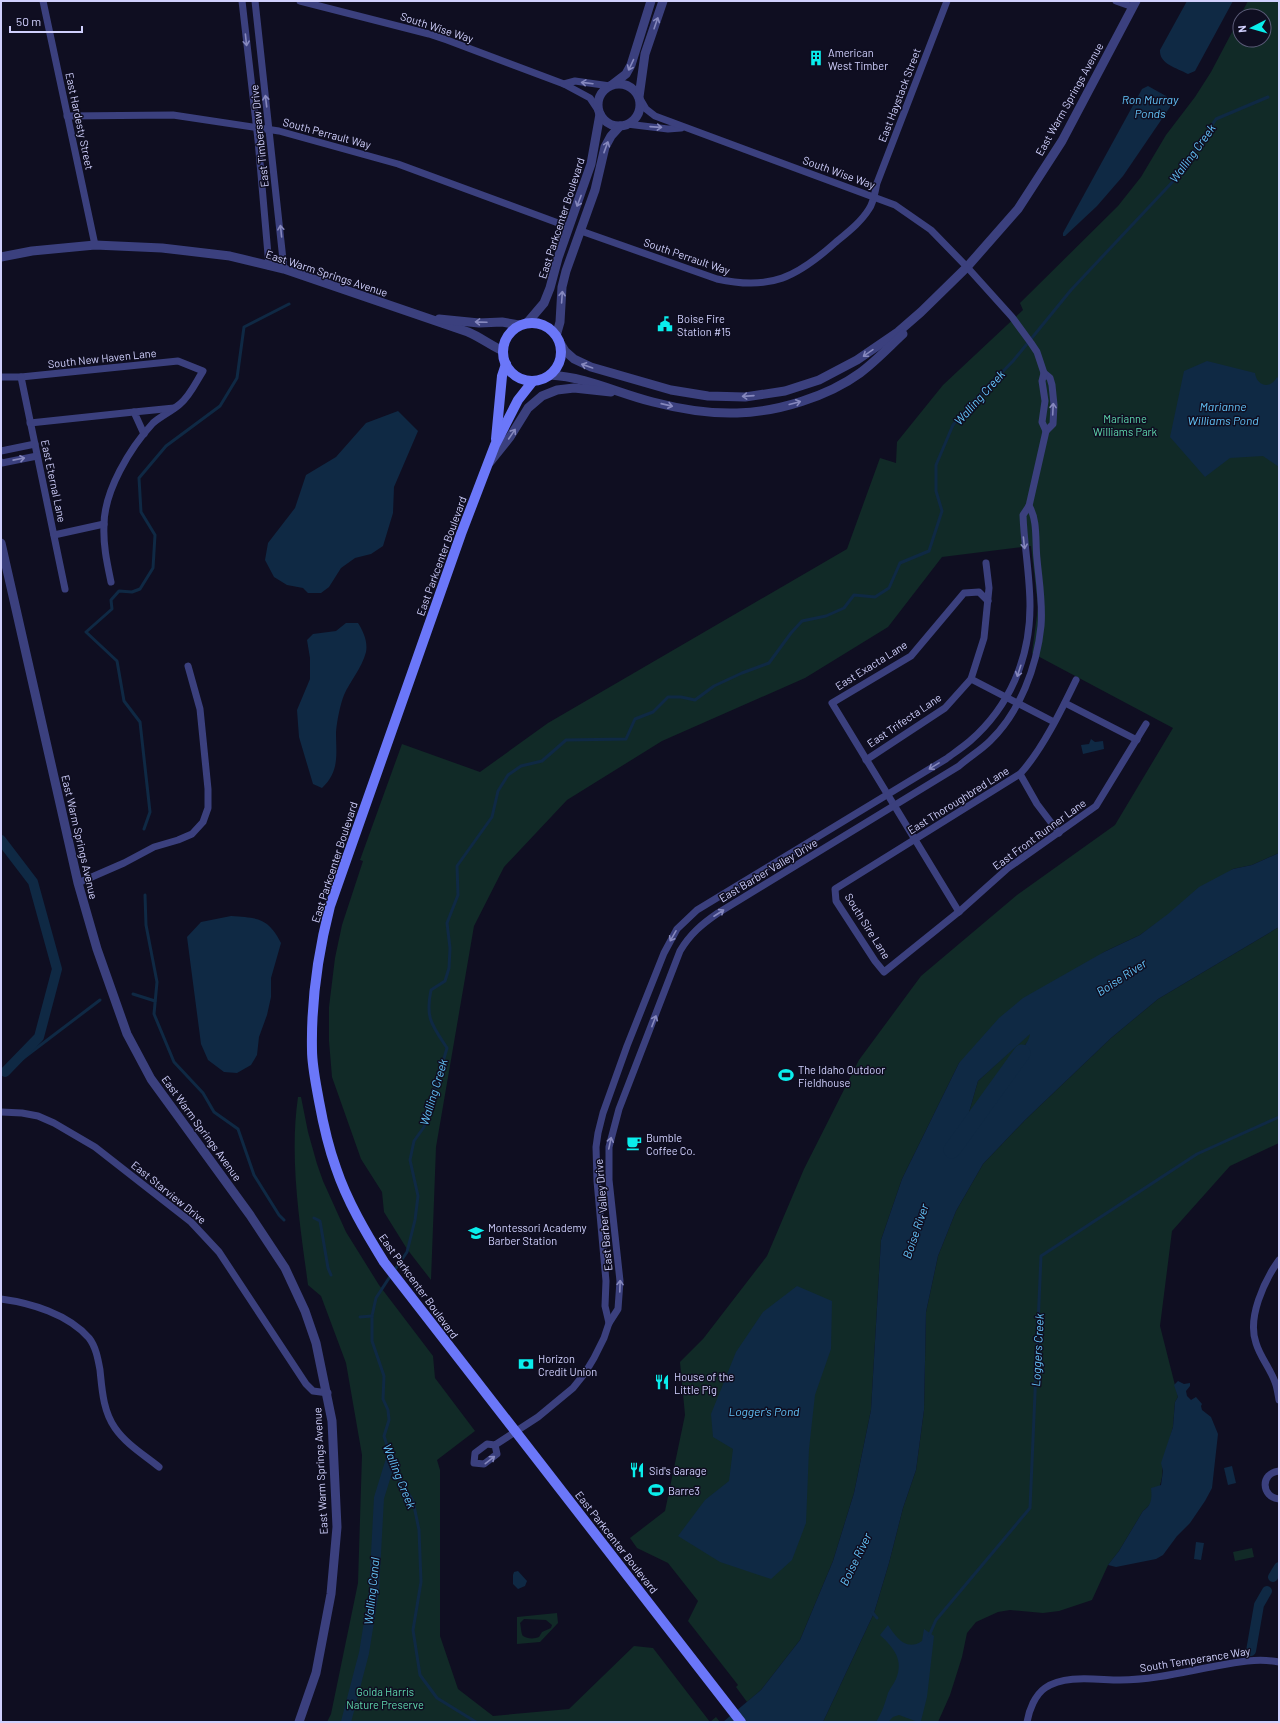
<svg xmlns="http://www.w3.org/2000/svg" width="1280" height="1723" font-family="Barlow,sans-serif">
<rect width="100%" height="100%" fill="#0f0e21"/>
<!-- green -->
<g fill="#112a27" fill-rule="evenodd">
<polygon points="1248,1 1279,1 1279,853 1252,865 1233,869 1140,935 1104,952 959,1063 902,1179 881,1240 871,1410 854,1493 833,1561 800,1640 761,1690 747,1702 736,1687 738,1685 688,1621 698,1601 668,1563 637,1548 630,1538 665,1511 685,1415 680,1362 703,1339 767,1256 804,1169 859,1060 921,976 1017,895 1115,825 1173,728 1032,653 1038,607 1031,546 942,557 888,627 805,678 662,741 567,800 504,867 474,926 436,1147 431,1280 407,1249 384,1212 382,1192 361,1159 332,1077 329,1041 329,1007 335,958 342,925 363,861 360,860 402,744 480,772 548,723 847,549 880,458 896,463 897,442 943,385 1023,310 1020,303 1118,206 1141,177 1166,135 1195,97 1211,72 1240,17 1240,40 1264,40 1264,16 1240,16"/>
<path d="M1279 927V1143L1230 1166 1172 1231 1160 1326 1178 1397 1175 1402 1173 1427 1162 1465C1165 1479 1155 1503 1143 1511L1119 1551 1108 1565 1092 1600 1059 1611 1043 1613 1010 1610 998 1612 976 1622 967 1633 962 1657 950 1695 938 1722H823L874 1613 889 1563 903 1508 916 1470 924 1410 926 1312 938 1256 956 1211 983 1164 1025 1120 1111 1038 1158 999Z"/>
<polygon points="1030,1033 1030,1039 1016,1056 1002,1087 984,1116 966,1134 964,1130 978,1081"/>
<path d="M298 1097H301L308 1132 317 1164 323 1181 346 1232 379 1285 433 1356 435 1378 475 1431 437 1460 440 1470V1636L458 1689 493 1716 569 1709 634 1646 653 1648 710 1722 716 1717 720 1722H327L331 1714 358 1583 362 1455 346 1363 321 1296 308 1285C300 1224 289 1159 298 1097Z"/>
<polygon points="1252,1548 1254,1557 1235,1561 1233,1552"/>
<path d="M557 1613 558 1623 540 1642 517 1644V1617ZM524 1619 546 1620 552 1625 551 1628 542 1632 539 1637C535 1639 527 1639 523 1636 521 1634 521 1626 520 1623Z"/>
</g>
<!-- water -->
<g fill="#0f2944" fill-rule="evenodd">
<path d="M1187 1H1233L1195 71 1188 74C1177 68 1159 64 1160 50Z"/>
<polygon points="1148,86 1166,96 1170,101 1170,107 1123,176 1097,206 1065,236 1063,236 1063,233 1142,89"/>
<path d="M1207 361 1255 373C1257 387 1271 389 1277 377L1279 379V467L1263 456 1230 458 1205 477 1170 437 1184 371Z"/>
<polygon points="398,411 418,431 394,487 393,513 383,546 371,554 355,558 341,568 329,587 321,593 308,593 303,588 287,585 274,577 265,560 268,543 295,508 306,475 336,457 366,423"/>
<path d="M346 623H358C363 631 368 641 366 652 362 668 350 681 344 695 340 705 337 721 336 732 336 754 340 771 322 788L313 784 299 737 297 710 310 679V658L307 640 313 634 336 631Z"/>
<polygon points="1091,739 1095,742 1103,741 1104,749 1083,754 1081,745 1089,744"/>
<path d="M1279 853V927L1158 999 1111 1038 1025 1120 983 1164 956 1211 938 1256 926 1312 924 1410 916 1470 903 1508 889 1563 874 1613 823 1722H723L761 1690 800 1640 833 1561 854 1493 871 1410 881 1240 902 1179 959 1063 999 1018 1023 998 1104 952 1140 935 1168 914 1199 887 1233 869 1252 865ZM1030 1034C1029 1043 1021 1049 1016 1057 1000 1085 992 1112 966 1134L964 1130 978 1081Z"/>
<path d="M231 916C257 918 268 917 281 943L271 978V997L267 1015 259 1037 257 1055 251 1065 237 1073 224 1072 208 1060 201 1044 187 937 201 922Z"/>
<polygon points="797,1286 832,1301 831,1349 815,1395 809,1449 806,1523 792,1560 771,1579 720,1562 678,1536 705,1500 729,1481 733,1449 713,1437 711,1414 736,1352 763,1312"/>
<path d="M1178 1381 1184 1384 1190 1383V1386L1186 1391 1187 1396 1191 1400 1196 1397 1202 1404 1201 1406 1202 1410 1211 1417 1218 1434 1212 1488 1205 1501 1190 1523 1177 1536 1163 1555 1156 1559 1116 1567 1108 1565 1119 1551 1143 1511C1152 1505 1152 1498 1151 1488L1161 1485 1163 1471 1161 1463 1173 1427 1175 1402 1178 1397 1174 1385Z"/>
<polygon points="1232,1466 1236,1483 1228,1485 1224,1468"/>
<polygon points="1196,1542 1204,1543 1201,1560 1194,1559"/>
<polygon points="518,1571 527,1581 525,1586 518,1589 513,1584 513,1575 514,1572"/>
<path d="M888 1625C896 1637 906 1652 922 1641L924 1629 934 1636 927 1697 921 1721 918 1722 899 1715 893 1717 888 1722H876C882 1713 885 1703 888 1693 890 1688 894 1684 896 1679 904 1660 894 1648 880 1635Z"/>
</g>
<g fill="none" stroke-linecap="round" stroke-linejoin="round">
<!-- stream -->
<g stroke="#0f2944" stroke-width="3">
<polyline points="144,829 150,812 140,722 124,701 117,661 86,632 112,609 111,600 119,591 132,592 140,589 153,568 155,535 141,512 139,478 166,446 220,406 237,378 244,327 289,304"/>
<polyline points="145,895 146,925 157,982 154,1014 174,1062 203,1093 214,1112 238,1129 254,1175 279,1215 284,1220"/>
<polyline points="133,994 155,1001"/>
<polyline points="1,1073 5,1072 100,1000"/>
<polyline points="314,1218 320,1221 328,1268 331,1275"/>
<path d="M394 1271 407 1252 415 1220 418 1196 410 1160 414 1141 424 1127 447 1048C432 1025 425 1018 431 990L445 981 449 968 450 948 447 923 458 895 457 866 492 817 498 791 508 775 521 766 542 761 566 740 626 739 635 719 653 712 668 697H681L695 700 714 686 742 673 769 663 791 633 802 621 826 616 844 608 854 595 875 597 889 588 900 563 929 551 942 511 936 491V465L953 425 968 407 1013 361 1071 290 1179 175 1216 119 1268 97"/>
<polyline points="391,1275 376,1298 372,1316 372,1341 384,1376 383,1399 388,1410 389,1420 384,1436 396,1473 413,1501 419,1530 421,1582 413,1630 420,1675 437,1698 476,1722"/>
<polyline points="360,1317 372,1316"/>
<polyline points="872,1612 877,1618"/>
<polyline points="929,1636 936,1620 1030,1508 1041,1256 1197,1154 1279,1117"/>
</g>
<!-- canal -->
<g stroke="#0f2944" stroke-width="10">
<polyline points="1,840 33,882 57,969 39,1037 5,1072"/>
<polyline points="1273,1577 1279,1567"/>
<polyline points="1251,1651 1259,1605 1267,1591"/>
<polyline points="346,1722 364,1653 374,1591 379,1498 391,1459"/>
</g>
<!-- river -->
<polyline stroke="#0f2944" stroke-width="17" points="952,1150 1022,1053"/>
<!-- minor -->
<g stroke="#3b407e" stroke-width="7">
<polyline points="43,1 95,245"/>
<polyline points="242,1 258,140 269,266"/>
<polyline points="255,1 284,269"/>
<polyline points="300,1 429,34 447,40 564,84 590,98 598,110"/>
<polyline points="1116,1 1133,7"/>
<polyline points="564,84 575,81 610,86"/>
<polyline points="67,116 173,115 279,131 398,164 569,227"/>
<polyline points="627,124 668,129 681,128"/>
<path d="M581 231 717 279C771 291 797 277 836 242 848 232 861 222 869 209 874 202 875 191 877 183L947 1"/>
<polyline points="1044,373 1050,378 1052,385 1054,405 1053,424 1046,431"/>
<path d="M1 377H21L178 361 203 371C196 382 190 396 180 404 172 411 161 416 153 423 130 448 104 491 104 525 103 545 107 563 111 582"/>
<polyline points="21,377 65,589"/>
<polyline points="30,423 134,412"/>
<polyline points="144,434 134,412 174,408"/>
<polyline points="1,451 35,444"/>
<polyline points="1,462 2,463 37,456"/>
<polyline points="54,535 104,524"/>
<polyline points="971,679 1054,722"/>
<path d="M1076 680C1062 709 1042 750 1020 774L835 889 836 901 875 961 884 972 961 910 1008 868 1096 806 1146 724"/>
<polyline points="1065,703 1137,740"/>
<polyline points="866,760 945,708 971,679 984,638 989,588 986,563"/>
<polyline points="1020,774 1037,804 1059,833"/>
<polyline points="78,883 124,863 154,847 178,840 192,834 203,822 208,808 208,789 200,709 188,666"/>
<polyline points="959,912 832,703 911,656 964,593 979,592 988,601"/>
<polyline points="1,1112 22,1113 38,1116 54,1123 95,1147 191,1222 219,1252 306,1384 313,1391 328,1393"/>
<path d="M1279 1260C1264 1281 1247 1318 1256 1343 1260 1357 1270 1368 1275 1382 1277 1387 1278 1394 1279 1400"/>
<path d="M1 1299C31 1303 68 1314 89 1338 96 1347 98 1359 100 1370 102 1389 103 1411 115 1428 126 1444 144 1455 159 1467"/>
<path d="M609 1323 605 1306 606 1281 597 1181 596 1147 598 1133 603 1113 627 1046 664 953 677 929 697 910 946 759C954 753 963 747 970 741 1010 706 1030 658 1030 606 1030 575 1024 545 1023 515L1029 506 1046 431 1042 422 1045 401 1042 381 1044 373 1037 352 1031 343 1012 317 967 267 931 230 895 205 655 116 646 109 639 97"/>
<path d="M495 1445 497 1454 484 1464 474 1463 475 1453 487 1444 495 1445 538 1417 573 1388 585 1373 594 1358 604 1338 609 1323 618 1309 620 1281 609 1180V1147L619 1109 680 951C690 934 702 924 718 913L959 766C969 757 981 750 990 741 1020 712 1037 666 1041 626 1043 604 1039 581 1037 559 1035 542 1038 520 1029 506"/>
<path d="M1279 1471C1260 1473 1261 1497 1279 1499"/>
<path d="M1027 1722C1029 1710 1035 1695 1045 1688 1065 1674 1097 1680 1120 1680 1152 1680 1184 1672 1216 1666 1237 1662 1258 1658 1279 1662"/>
</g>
<!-- tertiary -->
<g stroke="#3b407e" stroke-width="9">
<circle cx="619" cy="105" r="21"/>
<polyline points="613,84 626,74 631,65 651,1"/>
<polyline points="639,97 645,54 663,1"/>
<path d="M1 257 32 251 95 245 162 248 230 256 284 269 468 332C480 337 490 345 503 351"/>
<polyline points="439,319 479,323 502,322 519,325"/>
<polyline points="527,323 544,303 550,288 558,258 591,164 600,114"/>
<polyline points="556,336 560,322 562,287 566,271 595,190 605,147 611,136 620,126"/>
<polyline points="559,341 565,351 574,359 591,367 671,390 708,396 745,397 785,391 819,380 857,360 898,332 921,312 967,267 1018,209 1062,141 1136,1"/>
<path d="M550 375C587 377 617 393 653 402 680 409 708 414 737 413 777 412 827 397 860 373 875 362 889 347 903 334"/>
<polyline points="490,462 510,437 528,408 542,396 557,390 574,388 611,392"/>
<polyline points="1,543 78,883 97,949 127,1034 151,1079 250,1215 285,1268 305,1311 316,1343 332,1421 337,1527 331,1594 316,1673 299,1722"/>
</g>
<!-- secondary -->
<g stroke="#6b77f9" stroke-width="10">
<circle cx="532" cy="352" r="29"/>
<path d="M533 381 518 400 495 445 461 534 330 906C318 953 311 1001 312 1050 312 1066 316 1084 319 1101 323 1123 328 1146 336 1168 347 1201 366 1233 384 1262L741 1722"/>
<polyline points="496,439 502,376 506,364"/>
</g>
</g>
<!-- one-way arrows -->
<defs><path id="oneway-shaft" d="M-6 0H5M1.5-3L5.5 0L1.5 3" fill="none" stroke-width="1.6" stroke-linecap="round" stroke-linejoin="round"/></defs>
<g stroke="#8688be">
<use href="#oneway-shaft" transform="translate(656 23) rotate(-71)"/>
<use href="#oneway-shaft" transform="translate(246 40) rotate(84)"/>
<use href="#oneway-shaft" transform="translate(631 65) rotate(115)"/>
<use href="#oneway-shaft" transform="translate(587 83) rotate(-173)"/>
<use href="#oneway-shaft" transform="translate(266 101) rotate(-97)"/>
<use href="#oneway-shaft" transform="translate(656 127) rotate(4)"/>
<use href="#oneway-shaft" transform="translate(606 147) rotate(-70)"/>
<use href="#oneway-shaft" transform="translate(579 201) rotate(111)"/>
<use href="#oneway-shaft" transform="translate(281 231) rotate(-96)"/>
<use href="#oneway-shaft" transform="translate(562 297) rotate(-86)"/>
<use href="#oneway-shaft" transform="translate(481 322) rotate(-178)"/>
<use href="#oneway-shaft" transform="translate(868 353) rotate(145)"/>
<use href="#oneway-shaft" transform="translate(587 366) rotate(-161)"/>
<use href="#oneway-shaft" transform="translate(748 396) rotate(176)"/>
<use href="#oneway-shaft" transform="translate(795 403) rotate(-15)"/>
<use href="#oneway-shaft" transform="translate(667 405) rotate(13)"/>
<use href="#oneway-shaft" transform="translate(1053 409) rotate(-87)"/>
<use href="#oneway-shaft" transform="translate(512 434) rotate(-56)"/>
<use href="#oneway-shaft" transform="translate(19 459) rotate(-11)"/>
<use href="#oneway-shaft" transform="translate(1024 543) rotate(84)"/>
<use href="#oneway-shaft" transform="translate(1019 671) rotate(108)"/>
<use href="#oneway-shaft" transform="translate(934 766) rotate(148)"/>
<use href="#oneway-shaft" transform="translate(719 913) rotate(-33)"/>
<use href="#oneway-shaft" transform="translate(673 936) rotate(120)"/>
<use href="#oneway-shaft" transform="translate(654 1021) rotate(-69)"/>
<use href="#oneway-shaft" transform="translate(610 1143) rotate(-78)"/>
<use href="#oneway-shaft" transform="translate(620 1286) rotate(-88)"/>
<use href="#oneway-shaft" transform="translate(490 1460) rotate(-38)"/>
</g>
<!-- icons -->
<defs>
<g id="building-bare" transform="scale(1.2)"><path d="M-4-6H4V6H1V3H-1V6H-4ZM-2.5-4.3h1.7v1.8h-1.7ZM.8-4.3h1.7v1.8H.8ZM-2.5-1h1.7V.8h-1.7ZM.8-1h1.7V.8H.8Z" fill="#0aeeec" stroke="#0f0e21" stroke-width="2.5" paint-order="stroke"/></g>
<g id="civic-bare" transform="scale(1.2)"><path d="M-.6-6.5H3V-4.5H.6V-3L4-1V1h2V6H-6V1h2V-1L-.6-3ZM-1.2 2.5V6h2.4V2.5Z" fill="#0aeeec" stroke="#0f0e21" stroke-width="2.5" paint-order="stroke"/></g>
<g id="stadium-bare" transform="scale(1.2)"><path d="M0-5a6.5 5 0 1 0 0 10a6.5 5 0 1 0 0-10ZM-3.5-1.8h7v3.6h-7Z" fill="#0aeeec" stroke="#0f0e21" stroke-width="2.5" paint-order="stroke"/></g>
<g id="cafe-bare" transform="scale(1.2)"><path d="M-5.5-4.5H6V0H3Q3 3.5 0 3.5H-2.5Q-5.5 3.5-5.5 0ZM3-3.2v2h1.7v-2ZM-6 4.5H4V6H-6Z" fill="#0aeeec" stroke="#0f0e21" stroke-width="2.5" paint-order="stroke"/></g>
<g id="school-bare" transform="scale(1.2)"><path d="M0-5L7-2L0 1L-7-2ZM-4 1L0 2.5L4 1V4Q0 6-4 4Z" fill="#0aeeec" stroke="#0f0e21" stroke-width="2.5" paint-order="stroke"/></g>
<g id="bank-bare" transform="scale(1.2)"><path d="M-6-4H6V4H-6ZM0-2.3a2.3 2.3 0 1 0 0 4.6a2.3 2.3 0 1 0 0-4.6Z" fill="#0aeeec" stroke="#0f0e21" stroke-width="2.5" paint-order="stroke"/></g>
<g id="restaurant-bare" transform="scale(1.2)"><path d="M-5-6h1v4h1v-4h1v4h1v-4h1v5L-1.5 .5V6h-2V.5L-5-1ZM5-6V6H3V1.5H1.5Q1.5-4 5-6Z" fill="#0aeeec" stroke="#0f0e21" stroke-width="2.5" paint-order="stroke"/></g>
</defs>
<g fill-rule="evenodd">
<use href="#building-bare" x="816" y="58"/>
<use href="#civic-bare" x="665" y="324"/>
<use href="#stadium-bare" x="786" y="1075"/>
<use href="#cafe-bare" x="634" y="1143"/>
<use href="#school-bare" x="476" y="1233"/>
<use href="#bank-bare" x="526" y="1364"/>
<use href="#restaurant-bare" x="662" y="1382"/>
<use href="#restaurant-bare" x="637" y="1470"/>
<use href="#stadium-bare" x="656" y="1490"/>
</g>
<g text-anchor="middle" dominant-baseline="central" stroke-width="3" stroke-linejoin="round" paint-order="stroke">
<!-- street labels -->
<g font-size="11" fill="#d0d0fd" stroke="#0f0e21">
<text transform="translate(437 27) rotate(18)">South Wise Way</text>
<text transform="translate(899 95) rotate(-69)">East Haystack Street</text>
<text transform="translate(1069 99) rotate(-61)">East Warm Springs Avenue</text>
<text transform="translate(80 121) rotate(78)">East Hardesty Street</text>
<text transform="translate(327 133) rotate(15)">South Perrault Way</text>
<text transform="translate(259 136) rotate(-96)">East Timbersaw Drive</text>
<text transform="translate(839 172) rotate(20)">South Wise Way</text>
<text transform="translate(561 218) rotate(-72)">East Parkcenter Boulevard</text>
<text transform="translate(687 256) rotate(19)">South Perrault Way</text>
<text transform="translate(327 273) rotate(18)">East Warm Springs Avenue</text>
<text transform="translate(102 358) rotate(-6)">South New Haven Lane</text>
<text transform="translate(54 481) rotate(78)">East Eternal Lane</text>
<text transform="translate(441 556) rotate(-70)">East Parkcenter Boulevard</text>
<text transform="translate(871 665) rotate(-32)">East Exacta Lane</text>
<text transform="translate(904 720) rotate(-34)">East Trifecta Lane</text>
<text transform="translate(958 800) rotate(-32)">East Thoroughbred Lane</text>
<text transform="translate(1039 834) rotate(-36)">East Front Runner Lane</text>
<text transform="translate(80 837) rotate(77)">East Warm Springs Avenue</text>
<text transform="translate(334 862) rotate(-72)">East Parkcenter Boulevard</text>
<text transform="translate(768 870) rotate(-31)">East Barber Valley Drive</text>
<text transform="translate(868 926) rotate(58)">South Sire Lane</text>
<text transform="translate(202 1128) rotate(54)">East Warm Springs Avenue</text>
<text transform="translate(169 1192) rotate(39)">East Starview Drive</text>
<text transform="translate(603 1215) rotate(-95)">East Barber Valley Drive</text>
<text transform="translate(419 1286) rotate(54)">East Parkcenter Boulevard</text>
<text transform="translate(320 1471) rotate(-93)">East Warm Springs Avenue</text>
<text transform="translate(617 1542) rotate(52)">East Parkcenter Boulevard</text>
<text transform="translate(1195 1659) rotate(-9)">South Temperance Way</text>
</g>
<!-- poi labels -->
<g font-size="11" fill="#d0d0fd" stroke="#0f0e21" text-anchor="start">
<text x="828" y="52">American<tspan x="828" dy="13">West Timber</tspan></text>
<text x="677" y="318">Boise Fire<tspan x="677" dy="13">Station #15</tspan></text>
<text x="798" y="1069">The Idaho Outdoor<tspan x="798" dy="13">Fieldhouse</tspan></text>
<text x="646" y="1137">Bumble<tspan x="646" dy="13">Coffee Co.</tspan></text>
<text x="488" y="1227">Montessori Academy<tspan x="488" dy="13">Barber Station</tspan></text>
<text x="538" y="1358">Horizon<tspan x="538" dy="13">Credit Union</tspan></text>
<text x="674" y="1376">House of the<tspan x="674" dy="13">Little Pig</tspan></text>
<text x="649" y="1470">Sid's Garage</text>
<text x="668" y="1490">Barre3</text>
</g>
<!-- park labels -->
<g font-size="11" fill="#5fd9ae" stroke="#0f0e21">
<text x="1125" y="418">Marianne<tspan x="1125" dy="13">Williams Park</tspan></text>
<text x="385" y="1691">Golda Harris<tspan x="385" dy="13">Nature Preserve</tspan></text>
</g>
<!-- water labels -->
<g font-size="12" font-style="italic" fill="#63c3f8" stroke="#0f0e21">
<text x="1150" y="99">Ron Murray<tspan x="1150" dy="14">Ponds</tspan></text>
<text transform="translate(1192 153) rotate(-54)">Walling Creek</text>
<text transform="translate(979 397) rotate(-48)">Walling Creek</text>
<text x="1223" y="406">Marianne<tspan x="1223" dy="14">Williams Pond</tspan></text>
<text transform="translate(1121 977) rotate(-33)">Boise River</text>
<text transform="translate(433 1092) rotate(-73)">Walling Creek</text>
<text transform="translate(915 1231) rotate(-71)">Boise River</text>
<text transform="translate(1037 1350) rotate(-87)">Loggers Creek</text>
<text x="764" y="1411">Logger's Pond</text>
<text transform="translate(400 1476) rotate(68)">Walling Creek</text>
<text transform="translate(855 1559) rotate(-64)">Boise River</text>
<text transform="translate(371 1591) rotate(-84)">Walling Canal</text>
</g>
</g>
<!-- border -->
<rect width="1280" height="1723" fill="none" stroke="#d0d0fd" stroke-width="4"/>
<!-- north arrow -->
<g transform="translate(1252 28) rotate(264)"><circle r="19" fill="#0f0e21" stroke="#5c5c79"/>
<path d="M0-3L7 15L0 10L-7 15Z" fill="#0aeeec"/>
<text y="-6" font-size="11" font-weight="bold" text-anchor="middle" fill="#d0d0fd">N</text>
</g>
<!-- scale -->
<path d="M10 26v6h72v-6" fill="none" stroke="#d0d0fd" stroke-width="2"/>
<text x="16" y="26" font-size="12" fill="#d0d0fd" stroke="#0f0e21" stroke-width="3" paint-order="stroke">50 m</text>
</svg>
